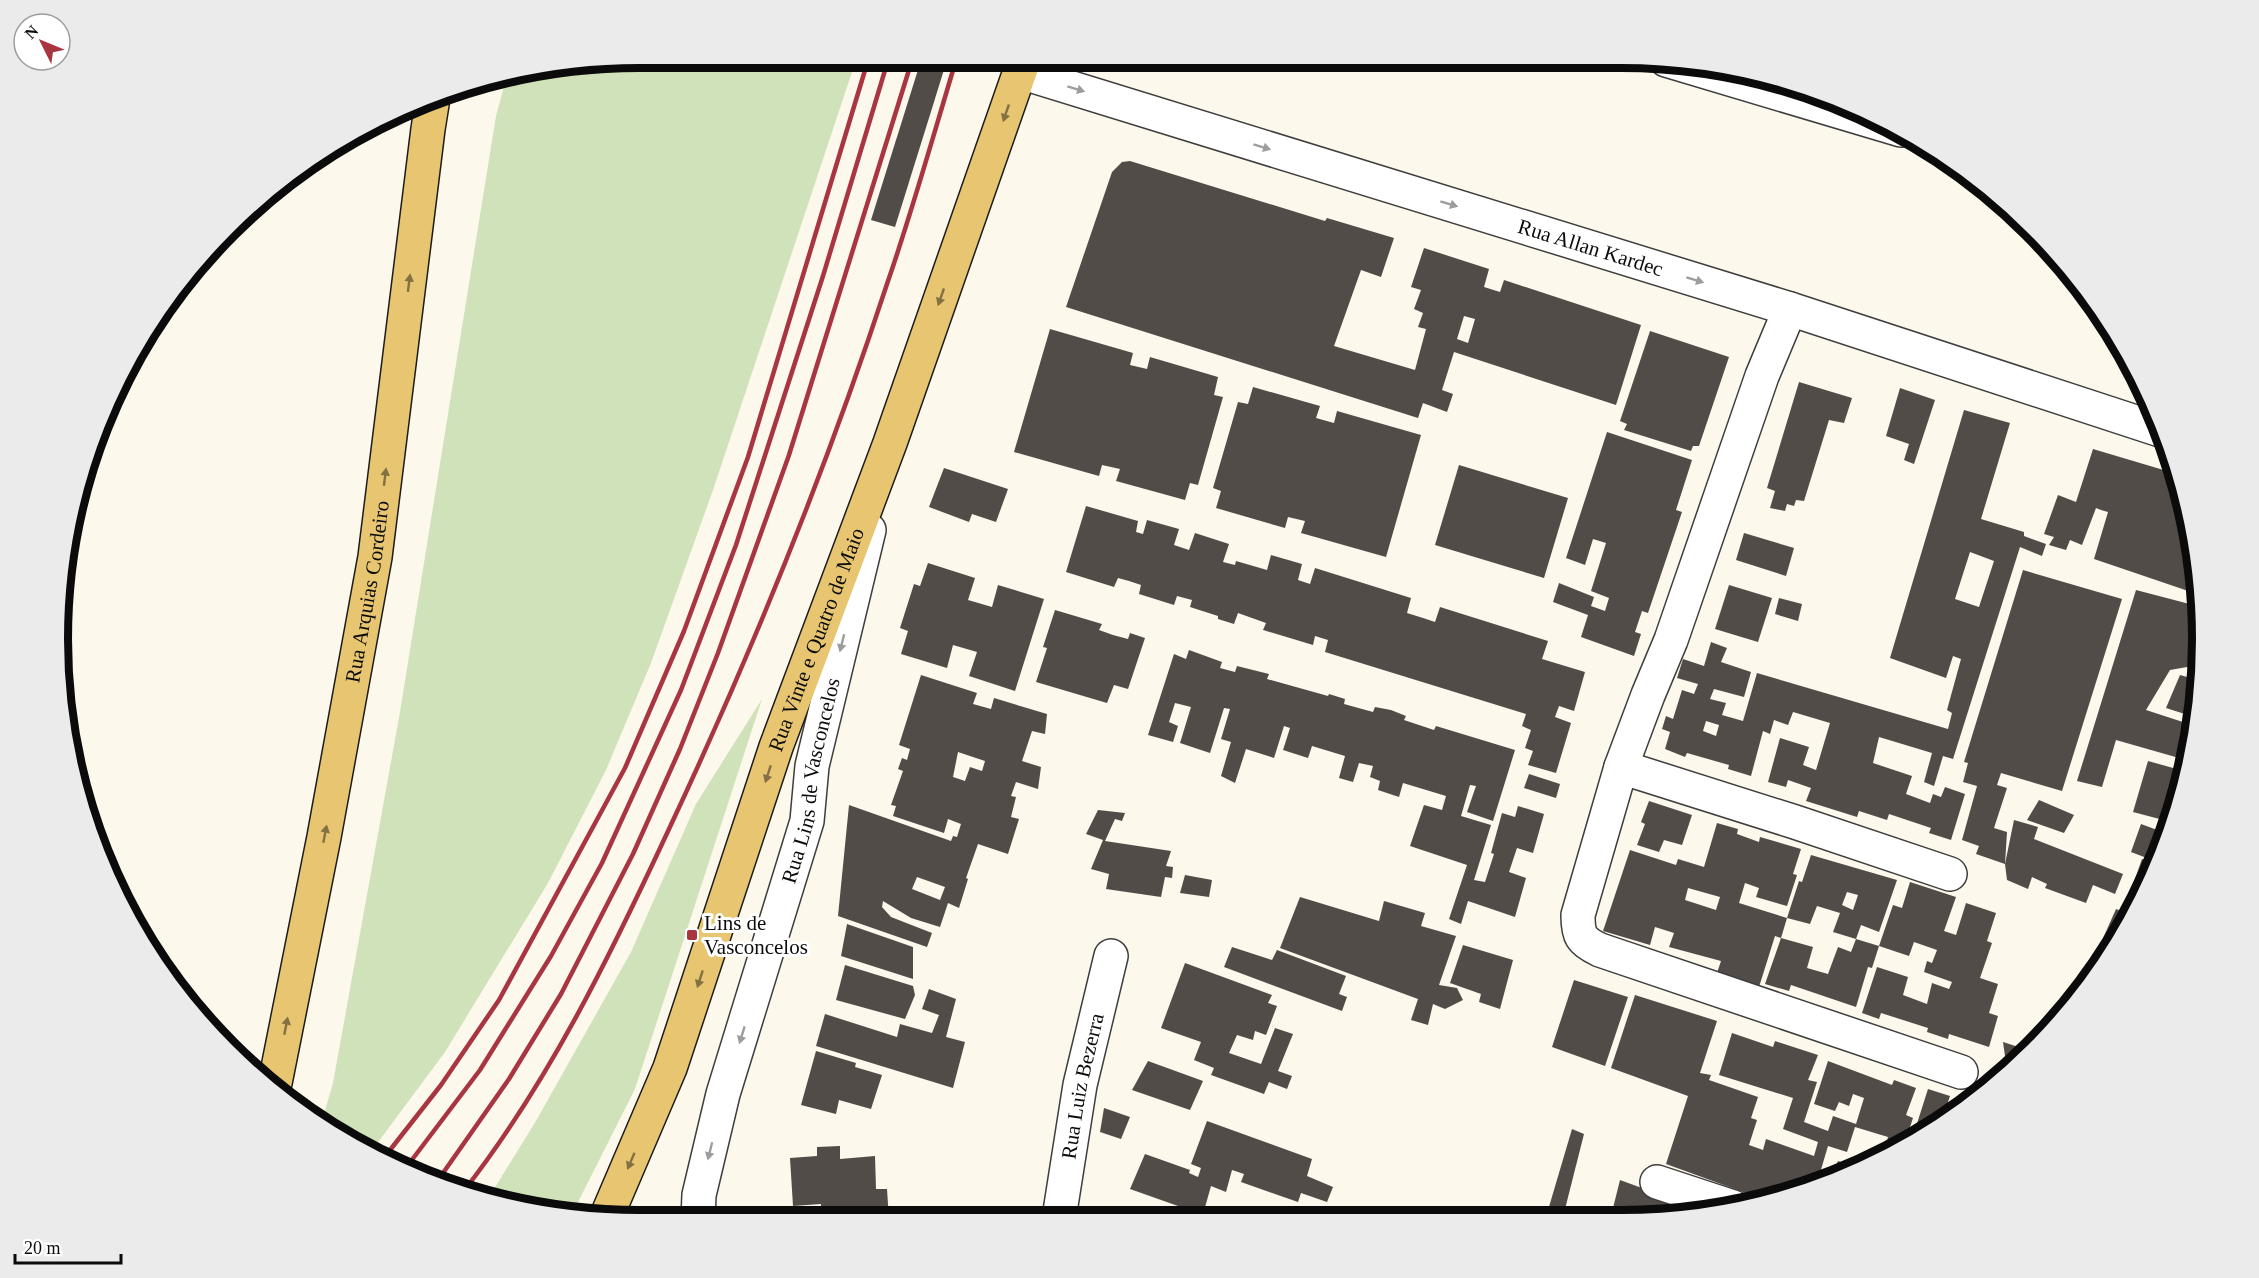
<svg xmlns="http://www.w3.org/2000/svg" width="2259" height="1278" font-family="Georgia,serif">
<rect width="100%" height="100%" fill="#fcf8eb"/>
<!-- green -->
<g fill="#d0e2b9">
<polygon points="639,57 857,57 713,490 651,663 606,770 548,883 445,1052 370,1153 348,1143 322,1121 333,1083 400,712 496,116 506,79"/>
<polygon points="762,699 635,1089 572,1214 489,1197 536,1121 631,952 696,804"/>
</g>
<!-- building -->
<g fill="#524c49" fill-rule="evenodd">
<polygon points="922,57 948,57 895,227 871,220"/>
<path d="M1130 161 1325 221 1327 218 1394 238 1381 277 1361 270 1334 346 1415 370 1426 329 1418 327 1423 313 1414 309 1421 290 1411 287 1424 248 1489 269 1484 287 1500 292 1504 280 1641 325 1616 405 1454 352 1442 390 1453 394 1447 412 1423 403 1418 418 1066 307 1112 172 1122 162ZM1464 316 1475 319 1468 343 1457 339Z"/>
<polygon points="1050,329 1133,353 1130,365 1147,369 1150,357 1218,377 1214,395 1223,397 1198,485 1190,483 1185,500 1116,481 1120,469 1102,465 1099,476 1014,452"/>
<polygon points="1650,331 1729,357 1699,446 1693,446 1691,451 1624,430 1627,424 1620,421"/>
<polygon points="1799,382 1852,398 1844,423 1829,420 1804,501 1796,500 1794,506 1787,504 1785,511 1770,508 1775,491 1767,488"/>
<polygon points="1253,387 1320,406 1316,418 1334,423 1337,411 1421,435 1386,557 1301,533 1305,521 1288,517 1285,528 1216,508 1221,491 1213,488 1238,402 1248,404"/>
<polygon points="1900,388 1935,400 1914,464 1904,460 1909,444 1886,436"/>
<path d="M1964 410 2010 423 1981 519 2024 532V536L2046 544 2042 556 2020 547 1953 759 1943 756 1934 786 1924 782 1932 753 1879 737 1873 763 1912 776 1906 794 1930 803 1933 794 1941 797 1945 787 1965 794 1951 840 1929 833 1931 828 1889 814 1887 820 1859 811 1857 817 1806 801 1811 788 1788 780 1786 787 1768 782 1780 738 1809 747 1803 765 1816 770 1830 723 1793 712 1788 725 1774 720 1770 734 1763 731 1751 776 1728 769 1729 765 1687 753 1685 757 1665 749 1670 732 1662 729 1666 716 1673 719 1682 690 1694 694 1698 684 1677 678 1683 659 1704 666 1711 642 1727 648 1721 662 1751 672 1744 697 1714 689 1710 699 1726 703 1722 715 1743 721 1757 673 1948 729 1952 713 1947 710 1961 659 1953 656 1946 678 1890 658ZM1970 552 1994 561 1979 607 1955 599ZM1706 721 1719 725 1716 736 1703 731Z"/>
<polygon points="1607,432 1692,460 1676,510 1682,512 1648,613 1642,611 1635,632 1641,634 1634,656 1581,637 1588,615 1553,602 1559,583 1594,597 1591,606 1605,611 1609,598 1591,591 1606,543 1593,539 1585,565 1566,558"/>
<polygon points="2093,449 2177,474 2182,489 2200,595 2094,559 2108,512 2101,510 2096,508 2082,545 2070,540 2066,550 2049,545 2054,537 2044,534 2058,495 2076,502"/>
<polygon points="1459,465 1568,498 1544,578 1435,545"/>
<polygon points="944,468 1008,489 996,522 972,514 969,522 929,507"/>
<polygon points="1086,506 1138,521 1136,532 1143,534 1147,520 1179,529 1174,545 1189,550 1195,533 1229,544 1223,562 1235,565 1236,561 1267,570 1271,555 1302,564 1298,580 1310,584 1315,568 1411,598 1407,613 1423,618 1435,622 1440,607 1548,641 1542,659 1585,672 1574,711 1559,706 1555,717 1571,723 1556,773 1528,765 1533,751 1525,748 1531,730 1522,726 1526,714 1325,652 1328,640 1315,636 1313,645 1263,630 1266,623 1238,613 1234,624 1218,619 1218,616 1190,607 1192,600 1177,596 1174,605 1139,594 1141,585 1129,581 1118,578 1114,587 1066,572"/>
<polygon points="1744,533 1794,548 1786,576 1736,560"/>
<polygon points="928,563 975,578 968,600 992,607 998,585 1044,599 1015,691 969,676 977,652 953,645 947,668 901,654 908,631 900,628 914,584 920,586"/>
<polygon points="2023,570 2122,599 2062,791 2001,773 1997,785 2007,788 1994,828 2007,832 2005,864 1976,854 1979,846 1962,840 1977,786 1963,782 1968,763 1964,762"/>
<polygon points="1729,585 1772,598 1758,642 1715,629"/>
<polygon points="2136,590 2201,607 2199,668 2193,666 2170,670 2146,710 2189,724 2191,716 2166,708 2180,675 2198,680 2197,715 2186,760 2116,740 2102,787 2077,781"/>
<polygon points="1779,598 1802,604 1798,621 1775,614"/>
<polygon points="1055,610 1102,624 1099,630 1113,635 1128,639 1130,633 1145,638 1128,689 1114,685 1107,703 1036,682 1047,648 1043,647"/>
<polygon points="1189,650 1222,662 1220,668 1235,672 1237,666 1269,674 1267,679 1328,696 1329,694 1345,699 1344,704 1373,712 1375,707 1391,710 1406,716 1404,720 1434,730 1436,726 1515,750 1493,821 1467,812 1476,786 1470,785 1461,816 1491,825 1474,880 1485,882 1494,854 1491,853 1502,813 1515,817 1518,806 1544,814 1533,853 1517,848 1509,872 1526,878 1515,917 1468,901 1461,924 1449,919 1467,865 1410,846 1424,805 1442,810 1446,796 1403,783 1399,797 1378,790 1380,781 1370,777 1373,766 1359,763 1353,782 1339,778 1345,756 1312,746 1308,758 1283,750 1290,728 1284,726 1274,758 1246,749 1235,783 1221,776 1231,742 1221,739 1230,709 1224,708 1210,753 1180,743 1191,707 1175,703 1169,722 1178,726 1173,742 1148,735 1174,654 1186,659"/>
<path d="M921 675 977 693 973 704 991 709 994 698 1047 714 1045 734 1032 731 1022 761 1041 767 1038 789 1016 782 1011 796 1016 797 1011 817 1019 819 1008 854 978 844 966 878 968 879 959 908 948 903 940 927 911 918 883 901 882 907 891 917 932 933 927 947 838 916 849 805 951 841 953 836 957 837 961 824 948 819 944 833 893 816 896 806 891 805 903 771 898 769 902 758 907 760 910 749 899 745ZM958 752 985 761 982 771 970 767 965 781 953 777ZM917 877 945 887 940 900 912 889Z"/>
<polygon points="2148,761 2184,771 2171,822 2133,812"/>
<polygon points="1529,774 1560,784 1556,798 1524,788"/>
<polygon points="2039,800 2074,815 2064,833 2027,820"/>
<polygon points="1649,801 1692,815 1682,845 1664,840 1659,852 1637,845 1645,824 1641,822"/>
<polygon points="1098,810 1125,813 1122,821 1115,819 1105,841 1171,851 1166,866 1173,867 1172,878 1165,877 1161,897 1106,889 1109,874 1091,869 1103,840 1086,834"/>
<polygon points="2014,820 2038,827 2034,839 2123,874 2115,894 2093,885 2086,903 2045,888 2047,884 2032,877 2028,889 2007,880 2005,864"/>
<path d="M1717 823 1738 829 1737 834 1759 842 1760 837 1801 849 1793 874 1797 875 1787 906 1756 897 1759 888 1745 883 1739 903 1787 918 1799 881 1802 882 1811 855 1897 880 1879 932 1861 925 1856 939 1833 932 1840 913 1817 906 1810 924 1787 918 1781 938 1775 936 1759 987 1717 973 1721 961 1669 947 1674 933 1655 927 1650 945 1603 931 1630 850 1676 865 1678 859 1704 867ZM1688 888 1720 897 1716 910 1685 900ZM1847 892 1858 895 1853 910 1842 905Z"/>
<polygon points="2141,824 2168,834 2158,856 2155,855 2152,860 2131,852"/>
<polygon points="2142,859 2154,863 2140,894 2131,890"/>
<polygon points="1185,875 1212,880 1209,897 1180,893"/>
<polygon points="1910,882 1956,897 1944,931 1956,935 1966,903 1996,913 1987,941 1992,943 1980,978 1998,984 1989,1013 1998,1016 1989,1047 1949,1034 1948,1039 1927,1032 1928,1028 1881,1013 1879,1019 1862,1013 1877,967 1908,977 1903,995 1927,1004 1932,983 1949,989 1952,982 1924,972 1927,961 1932,963 1937,950 1914,942 1909,956 1879,946 1893,905 1902,908"/>
<polygon points="1300,897 1379,921 1384,901 1425,913 1421,926 1456,936 1439,985 1457,988 1463,1000 1445,1009 1433,1004 1428,1025 1411,1020 1418,999 1280,948"/>
<polygon points="2116,909 2131,915 2124,930 2110,949 2100,945"/>
<polygon points="847,924 913,947 913,979 841,956"/>
<polygon points="1781,938 1813,947 1807,968 1828,974 1838,947 1851,952 1856,939 1879,946 1872,968 1868,967 1856,1007 1791,985 1789,991 1765,984"/>
<polygon points="1463,945 1513,960 1500,1009 1479,1002 1481,994 1450,983"/>
<polygon points="1232,947 1272,960 1277,950 1346,976 1339,994 1347,997 1342,1011 1224,967"/>
<polygon points="1185,963 1272,995 1268,1003 1277,1006 1266,1035 1255,1031 1253,1040 1237,1035 1229,1053 1261,1064 1275,1028 1293,1034 1278,1071 1292,1076 1287,1089 1269,1082 1264,1094 1211,1075 1214,1068 1194,1060 1201,1042 1161,1028"/>
<polygon points="845,965 913,986 915,995 905,1019 836,1000"/>
<polygon points="1574,980 1628,997 1605,1066 1552,1047"/>
<polygon points="929,989 956,999 946,1037 965,1042 953,1088 816,1046 825,1014 897,1037 900,1024 932,1033 939,1015 922,1009"/>
<polygon points="1635,995 1717,1021 1700,1073 1711,1075 1709,1080 1758,1097 1751,1118 1757,1120 1749,1145 1763,1150 1766,1139 1814,1156 1818,1142 1783,1129 1793,1098 1719,1075 1732,1033 1773,1047 1775,1041 1818,1055 1808,1080 1817,1082 1804,1122 1828,1131 1833,1116 1856,1124 1864,1098 1853,1094 1849,1106 1839,1102 1835,1111 1814,1104 1828,1061 1892,1085 1894,1080 1916,1088 1906,1115 1913,1118 1905,1142 1884,1152 1888,1137 1855,1127 1847,1152 1828,1146 1820,1173 1832,1177 1838,1161 1854,1167 1807,1190 1765,1200 1666,1164 1688,1096 1611,1068"/>
<polygon points="2003,1042 2031,1051 2007,1070"/>
<polygon points="816,1051 856,1063 855,1067 882,1075 871,1109 839,1100 836,1114 801,1105"/>
<polygon points="1148,1061 1203,1081 1190,1110 1132,1090"/>
<polygon points="1928,1089 1950,1096 1948,1102 1963,1107 1943,1123 1916,1137 1913,1136"/>
<polygon points="1104,1108 1130,1117 1121,1139 1100,1132"/>
<polygon points="1207,1121 1312,1159 1307,1176 1333,1187 1327,1202 1301,1193 1298,1202 1241,1182 1244,1174 1232,1170 1226,1192 1211,1186 1202,1218 1174,1218 1178,1206 1130,1189 1145,1154 1190,1170 1189,1173 1198,1177 1201,1168 1191,1164"/>
<polygon points="1572,1129 1584,1134 1563,1217 1546,1217"/>
<polygon points="840,1146 840,1159 875,1156 876,1189 887,1189 889,1219 871,1219 870,1209 821,1212 821,1204 793,1206 790,1158 817,1156 817,1147"/>
<polygon points="1620,1180 1710,1213 1696,1216 1611,1216"/>
</g>
<g fill="none" stroke-linecap="round" stroke-linejoin="round">
<!-- minor casing -->
<g stroke="#3e3e3e" stroke-width="36">
<g id="minor">
<polyline points="1666,60 1901,130"/>
<path id="s1" d="M1020 72 1790 309 2160 430"/>
<path d="M1790 309 1762 376 1671 640 1648 695 1621 767 1578 915C1578 936 1581 941 1600 950L1961 1072"/>
<polyline points="1621,767 1795,822 1950,874"/>
<polyline points="1657,1182 1733,1207"/>
<path id="s2" d="M1059 1218 1080 1085 1111 956"/>
<path id="s3" d="M698 1219 699 1195 723 1094 807 821 812 766 869 530"/>
</g>
</g>
<!-- major casing -->
<g stroke="#1c1c1c" stroke-width="36">
<g id="major">
<path id="s4" d="M275 1083 324 837 375 557 428 129 433 98"/>
<path id="s5" d="M605 1220 670 1068 776 747 890 443 1025 57"/>
</g>
</g>
<!-- minor -->
<use href="#minor" stroke="#fff" stroke-width="33"/>
<!-- major -->
<use href="#major" stroke="#e7c571" stroke-width="33"/>
<!-- rail -->
<g stroke="#a83540" stroke-width="4.5">
<polyline points="383,1159 441,1085 499,1000 625,768 684,631 748,457 869,57"/>
<polyline points="405,1169 480,1070 551,956 602,863 681,690 736,545 823,276 889,57"/>
<polyline points="436,1183 509,1079 561,994 633,854 680,749 718,653 789,455 913,57"/>
<path d="M463 1192C549 1082 610 956 669 829 752 652 826 470 887 284 913 209 934 133 957 57"/>
</g>
</g>
<!-- one-way arrows -->
<defs><path id="oneway-solid" d="M-6-.8H1V-3.2L6.5 0L1 3.2V.8H-6Z" transform="scale(1.5)"/></defs>
<g fill="#9d9d9d">
<use href="#oneway-solid" transform="translate(1076 89) rotate(17)"/>
<use href="#oneway-solid" transform="translate(1262 147) rotate(17)"/>
<use href="#oneway-solid" transform="translate(1449 204) rotate(17)"/>
<use href="#oneway-solid" transform="translate(1695 280) rotate(17)"/>
<use href="#oneway-solid" transform="translate(842 643) rotate(104)"/>
<use href="#oneway-solid" transform="translate(742 1035) rotate(107)"/>
<use href="#oneway-solid" transform="translate(710 1151) rotate(104)"/>
</g>
<g fill="#847143">
<use href="#oneway-solid" transform="translate(1006 113) rotate(109)"/>
<use href="#oneway-solid" transform="translate(409 283) rotate(-83)"/>
<use href="#oneway-solid" transform="translate(941 297) rotate(109)"/>
<use href="#oneway-solid" transform="translate(385 477) rotate(-83)"/>
<use href="#oneway-solid" transform="translate(768 774) rotate(108)"/>
<use href="#oneway-solid" transform="translate(325 834) rotate(-79)"/>
<use href="#oneway-solid" transform="translate(700 979) rotate(108)"/>
<use href="#oneway-solid" transform="translate(286 1026) rotate(-79)"/>
<use href="#oneway-solid" transform="translate(631 1161) rotate(113)"/>
</g>
<!-- markers -->
<rect fill="#a83540" stroke="#fff" stroke-width="2" x="686" y="929" width="12" height="12" rx="3"/>
<g text-anchor="middle" dominant-baseline="central" stroke-width="6" stroke-linejoin="round" paint-order="stroke">
<!-- street labels -->
<g font-size="21" fill="#0b0b0b" stroke="#fff">
<text stroke="none"><textPath href="#s1" startOffset="597">Rua Allan Kardec</textPath></text>
<text stroke="none"><textPath href="#s4" startOffset="500">Rua Arquias Cordeiro</textPath></text>
<text stroke="none"><textPath href="#s5" startOffset="618">Rua Vinte e Quatro de Maio</textPath></text>
<text stroke="none"><textPath href="#s3" startOffset="454">Rua Lins de Vasconcelos</textPath></text>
<text stroke="none"><textPath href="#s2" startOffset="134">Rua Luiz Bezerra</textPath></text>
</g>
<!-- poi labels -->
<g font-size="21" fill="#0b0b0b" stroke="#fff" text-anchor="start">
<text x="704" y="923">Lins de<tspan x="704" dy="24">Vasconcelos</tspan></text>
</g>
</g>
<!-- crop -->
<path d="M0 0H2259V1278H0ZM639 68H1621A571 571 0 0 1 2192 639V639A571 571 0 0 1 1621 1210H639A571 571 0 0 1 68 639V639A571 571 0 0 1 639 68Z" fill="#ebebeb" fill-rule="evenodd"/>
<path fill="none" stroke="#0b0b0b" stroke-width="8" d="M639 68H1621A571 571 0 0 1 2192 639V639A571 571 0 0 1 1621 1210H639A571 571 0 0 1 68 639V639A571 571 0 0 1 639 68Z"/>
<!-- north arrow -->
<g transform="translate(42 42) rotate(313)"><circle r="28" fill="#ffffff" stroke="#9d9d9d" stroke-width="1.5"/>
<path d="M0-4.5L10 22L0 15L-10 22Z" fill="#a83540"/>
<text y="-9" font-size="16" font-weight="bold" text-anchor="middle" fill="#0b0b0b">N</text>
</g>
<!-- scale -->
<path d="M15 1254v9h106v-9" fill="none" stroke="#0b0b0b" stroke-width="3"/>
<text x="24" y="1254" font-size="18" fill="#0b0b0b" stroke="#ffffff" stroke-width="4.5" paint-order="stroke">20 m</text>
</svg>
